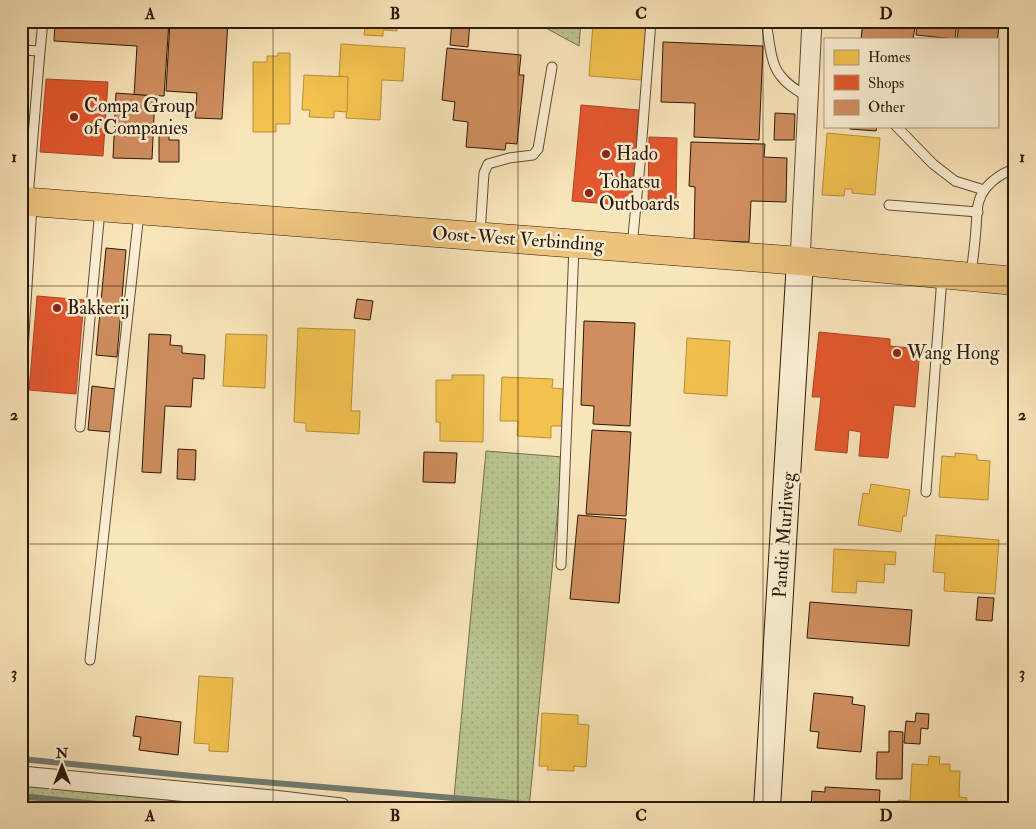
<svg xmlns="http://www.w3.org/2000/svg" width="1036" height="829" font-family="'IM FELL Double Pica',serif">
<defs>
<pattern id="grass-dots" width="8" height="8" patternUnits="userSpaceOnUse" patternTransform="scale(1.25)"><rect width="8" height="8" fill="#bbc591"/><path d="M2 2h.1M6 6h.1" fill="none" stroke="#a1a97c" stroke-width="1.8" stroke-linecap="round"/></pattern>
</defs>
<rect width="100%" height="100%" fill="#f9e5ba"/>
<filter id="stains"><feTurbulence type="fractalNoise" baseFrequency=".004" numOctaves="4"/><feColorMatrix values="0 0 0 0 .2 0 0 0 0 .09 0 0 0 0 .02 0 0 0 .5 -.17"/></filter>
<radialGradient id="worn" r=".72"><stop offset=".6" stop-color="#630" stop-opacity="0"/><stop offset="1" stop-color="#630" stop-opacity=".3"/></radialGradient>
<!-- grass -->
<g fill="url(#grass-dots)" stroke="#72704d">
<polygon points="533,21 581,21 579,46"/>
<polygon points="21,224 25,234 21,291"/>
<polygon points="486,451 563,457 529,808 453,808"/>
<polygon points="21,783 285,808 21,808"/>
</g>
<!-- homes -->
<g fill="#f2c14e" stroke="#b68f39">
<polygon points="355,21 397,21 397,31 383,30 383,36 364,35 365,28 354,28"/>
<polygon points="619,21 646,21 642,80 589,76 593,23 618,25"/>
<polygon points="341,44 405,48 403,81 382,80 380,120 346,118 348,77 339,76"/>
<polygon points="278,53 290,53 290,124 276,124 276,132 253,132 253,62 267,62 267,56 278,56"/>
<polygon points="304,75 348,77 347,112 334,111 334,118 309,117 310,110 302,110"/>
<polygon points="827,133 880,138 875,195 852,193 852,189 845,189 844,196 822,195"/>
<polygon points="298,328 355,330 351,411 360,411 359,434 306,431 306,423 294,422"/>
<polygon points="226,334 267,335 265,388 223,386"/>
<polygon points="687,338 730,341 727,396 684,393"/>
<polygon points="452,375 484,375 483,442 440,441 440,422 436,422 436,380 452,380"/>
<polygon points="502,377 553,379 552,388 564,389 563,426 551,426 551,438 517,436 518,421 500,421"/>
<polygon points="955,453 977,455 977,460 990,461 988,500 939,497 942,456 955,457"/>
<polygon points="871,484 910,490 906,516 903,516 901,532 858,525 863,493 869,494"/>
<polygon points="936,535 999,540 995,594 944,591 945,573 933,572"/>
<polygon points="834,549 896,552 895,565 885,564 884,583 857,581 856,593 832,592"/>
<polygon points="199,676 233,678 228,752 209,751 209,744 194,743"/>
<polygon points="542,713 578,715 578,724 589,725 586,767 574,766 574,771 547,770 548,766 539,766"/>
<polygon points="929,756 940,757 939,764 950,764 950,771 960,771 959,797 967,798 966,808 898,808 898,800 910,801 912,764 928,765"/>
</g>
<!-- shops -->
<g fill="#e4572e" stroke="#ac4523">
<polygon points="46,79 108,82 103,156 40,152"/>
<polygon points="581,105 639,110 631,201 609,199 609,204 572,201"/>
<polygon points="649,137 677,138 676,205 648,205"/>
<polygon points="37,296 84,300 76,394 29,390"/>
<polygon points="819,332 890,339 890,346 920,349 915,407 894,405 888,458 859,456 861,432 849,430 847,453 815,450 821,397 812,397"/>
</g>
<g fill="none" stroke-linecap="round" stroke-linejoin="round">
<!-- stream -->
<g stroke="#717c71" stroke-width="6">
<polyline points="21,759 192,776 571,808"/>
<polyline points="21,796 135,808"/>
</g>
</g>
<!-- building -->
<g fill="#d08e5f" stroke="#2a1a09">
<polygon points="55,21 169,21 164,96 134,95 137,46 54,41"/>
<polygon points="170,21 228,21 222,119 195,118 197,93 166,91"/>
<polygon points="452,21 470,21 468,47 450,45"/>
<polygon points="863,21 916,21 913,39 861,39"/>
<polygon points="917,21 957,21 955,39 916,35"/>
<polygon points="959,22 999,26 997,44 997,39 957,39"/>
<polygon points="663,42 763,46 759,140 694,137 695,103 661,102"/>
<polygon points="447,48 521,55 519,75 524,75 517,144 506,143 505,150 466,147 468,122 453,120 455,102 442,100"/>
<polygon points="116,93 155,96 152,159 113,158"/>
<polygon points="775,113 795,114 794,140 774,140"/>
<polygon points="850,126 877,126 876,131 850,129"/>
<polygon points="159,135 169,136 169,140 179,140 179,162 159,162"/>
<polygon points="691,142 765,144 764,157 787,158 786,202 751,201 749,242 694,240 695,187 689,186"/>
<polygon points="106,248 126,250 117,357 96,355"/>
<polygon points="357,299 373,301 370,320 354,318"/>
<polygon points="584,321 635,323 630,426 593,424 594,406 581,405"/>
<polygon points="149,334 171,335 170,345 182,346 182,353 205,355 204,379 193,378 191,407 165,406 161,473 142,472"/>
<polygon points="92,386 115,389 111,432 88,430"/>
<polygon points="1013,397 1015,397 1015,453 1010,453"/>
<polygon points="592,430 631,432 626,516 586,514"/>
<polygon points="178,449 196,450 195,480 177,479"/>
<polygon points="424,452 457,453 455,483 423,482"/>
<polygon points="578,515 626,519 619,603 570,599"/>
<polygon points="978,597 994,598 992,621 976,620"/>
<polygon points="810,602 912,610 909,646 807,638"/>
<polygon points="814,693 853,697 852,704 865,706 861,752 817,748 819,732 810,731"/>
<polygon points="916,713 929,714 928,729 921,728 920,744 904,743 906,721 915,722"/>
<polygon points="136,716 181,722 178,755 139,750 141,737 133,736"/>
<polygon points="889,731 903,732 902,779 876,779 877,752 889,752"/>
<polygon points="825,787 880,790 879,808 811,808 812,791 825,792"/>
</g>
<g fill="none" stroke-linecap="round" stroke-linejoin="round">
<!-- lane casing -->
<g stroke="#5e4d35" stroke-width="11">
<g id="lane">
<path d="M766 21C769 37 770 63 780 75 787 85 798 91 808 97"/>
<polyline points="21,50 40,51"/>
<polyline points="896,126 933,164 955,181 984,190"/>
<polyline points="28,197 40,51 43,21"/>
<polyline points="889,205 978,212"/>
<polyline points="480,234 484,173 488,164 509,158 533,155 538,149 552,67"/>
<polyline points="632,246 640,164 651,21"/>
<path d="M971 274C973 259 975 244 976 228 977 220 976 210 979 201 983 186 1000 173 1015 169"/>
<polyline points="21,383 32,205"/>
<polyline points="80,427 100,210"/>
<polyline points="926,492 942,277"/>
<polyline points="561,565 574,247"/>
<polyline points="90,660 139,213"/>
</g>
</g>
<!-- street casing -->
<g stroke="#5e4d35" stroke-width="21">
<g id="street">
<polyline points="800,261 812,21"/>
<polyline points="21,776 273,800 341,808"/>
</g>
</g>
<!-- secondary casing -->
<g stroke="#2a1a09" stroke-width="28">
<polyline id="secondary" points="767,808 800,261"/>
</g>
<!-- primary casing -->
<g stroke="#2a1a09" stroke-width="29">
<polyline id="primary" points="21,200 32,202 800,261 1015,281"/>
</g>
<!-- lane -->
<use href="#lane" stroke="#fbeed2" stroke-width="9"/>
<!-- street -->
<use href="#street" stroke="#fbeed2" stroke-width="19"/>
<!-- secondary -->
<use href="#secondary" stroke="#fbeed2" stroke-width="26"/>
<!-- primary -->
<use href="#primary" stroke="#ecc27d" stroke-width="28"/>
</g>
<!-- grid -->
<path fill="none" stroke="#2a1a09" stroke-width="1" stroke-opacity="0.55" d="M273 21V808M518 21V808M763 21V808M21 286H1015M21 544H1015"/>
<!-- markers -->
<g fill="#8f2418" stroke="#fbeed2" stroke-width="2">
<circle cx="74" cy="117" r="5"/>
<circle cx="606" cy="154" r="5"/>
<circle cx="589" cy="193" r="5"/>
<circle cx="57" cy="308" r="5"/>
<circle cx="897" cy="353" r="5"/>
</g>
<g text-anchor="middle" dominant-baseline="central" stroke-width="5" stroke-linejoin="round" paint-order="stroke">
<!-- poi labels -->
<g font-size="19" fill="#2a1a09" stroke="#fbeed2" text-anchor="start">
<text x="84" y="106">Compa Group<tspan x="84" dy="22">of Companies</tspan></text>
<text x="616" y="154">Hado</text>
<text x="599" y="182">Tohatsu<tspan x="599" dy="22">Outboards</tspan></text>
<text x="67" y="308">Bakkerij</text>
<text x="907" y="353">Wang Hong</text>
</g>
<!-- street labels -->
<g font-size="19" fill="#2a1a09" stroke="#fbeed2">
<text transform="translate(518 239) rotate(4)">Oost-West Verbinding</text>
<text transform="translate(784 535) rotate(-86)">Pandit Murliweg</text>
</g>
</g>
<!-- margin -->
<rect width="1036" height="829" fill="none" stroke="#f9e5ba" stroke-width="55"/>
<!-- legend -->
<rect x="824" y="38" width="175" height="90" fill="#fbeed2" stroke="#a79982"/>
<rect x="834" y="50" width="25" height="15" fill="#f2c14e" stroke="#a79982"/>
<text x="868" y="62" font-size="15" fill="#2a1a09">Homes</text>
<rect x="834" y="75" width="25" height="15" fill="#e4572e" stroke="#a79982"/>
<text x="868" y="88" font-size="15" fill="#2a1a09">Shops</text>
<rect x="834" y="100" width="25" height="15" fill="#d08e5f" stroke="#a79982"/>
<text x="868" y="112" font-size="15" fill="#2a1a09">Other</text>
<!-- north arrow -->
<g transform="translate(62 766)" stroke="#fbeed2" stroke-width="4" paint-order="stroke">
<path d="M0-4L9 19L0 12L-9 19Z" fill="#2a1a09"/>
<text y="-8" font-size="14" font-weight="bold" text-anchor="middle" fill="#2a1a09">N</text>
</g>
<rect x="28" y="28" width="980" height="774" fill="none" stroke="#2a1a09" stroke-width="2"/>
<g font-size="16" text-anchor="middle" font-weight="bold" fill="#2a1a09">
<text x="150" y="19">A</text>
<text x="395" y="19">B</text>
<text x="641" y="19">C</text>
<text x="886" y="19">D</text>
<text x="14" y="162">1</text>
<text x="1022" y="162">1</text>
<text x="14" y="420">2</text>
<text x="1022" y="420">2</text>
<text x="14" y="678">3</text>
<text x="1022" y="678">3</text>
<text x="150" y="821">A</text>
<text x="395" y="821">B</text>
<text x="641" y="821">C</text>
<text x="886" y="821">D</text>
</g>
<rect width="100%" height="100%" filter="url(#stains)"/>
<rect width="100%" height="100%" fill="url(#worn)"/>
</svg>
